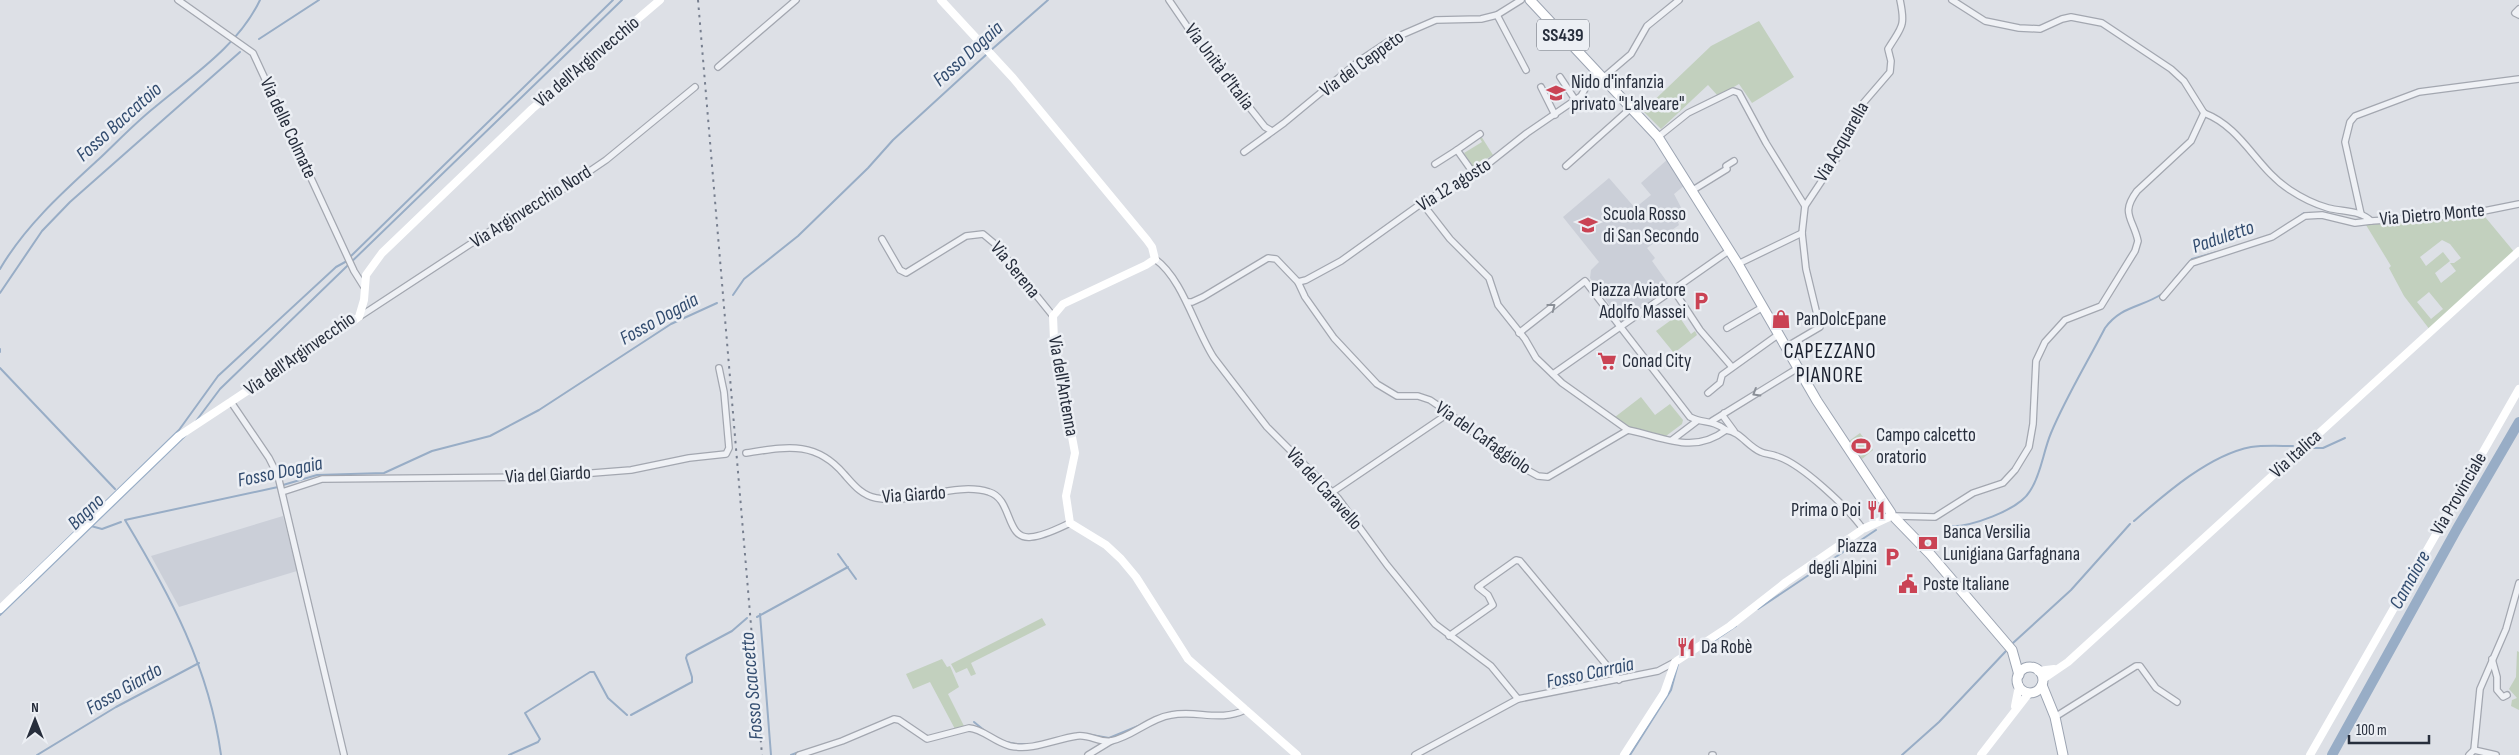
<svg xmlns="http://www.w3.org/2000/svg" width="2519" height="755" font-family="'Sofia Sans Condensed',sans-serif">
<rect width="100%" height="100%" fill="#dde0e6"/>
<!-- built -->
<g fill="#cbcfd8">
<polygon points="1668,159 1685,185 1674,194 1686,217 1678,222 1679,225 1647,248 1655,258 1652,261 1670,286 1622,322 1590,278 1591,270 1599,262 1563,217 1609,178 1635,208 1651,195 1641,183"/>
<polygon points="283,516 297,571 179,607 151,556"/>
</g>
<!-- green -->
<g fill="#c2d0be" fill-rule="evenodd">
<polygon points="1759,21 1794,77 1752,103 1739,84 1718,96 1708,85 1661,129 1643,111 1711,46"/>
<polygon points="1481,136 1493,155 1473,167 1464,153 1482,142 1479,137"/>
<path d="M2481 212 2515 253 2430 330 2404 296 2389 268 2391 266 2366 225 2459 217ZM2442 240 2450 244 2461 258 2454 263H2450L2456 271 2441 283 2435 273 2450 261 2443 252 2426 266 2420 257ZM2429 292 2443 309 2431 319 2417 302Z"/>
<polygon points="1678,315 1691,334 1695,331 1697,335 1674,353 1656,331"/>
<polygon points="1641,397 1655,415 1670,404 1683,420 1682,424 1666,436 1630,427 1615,417"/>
<polygon points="1860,433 1873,450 1862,459 1849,441"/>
<polygon points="1042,618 1046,625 971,663 976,674 971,676 967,668 956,673 951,664"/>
<polygon points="2517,651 2519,652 2519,710 2511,706 2512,700 2517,698 2509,689 2516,677"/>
<polygon points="942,659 947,667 950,666 959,687 948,694 964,726 955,729 930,682 913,689 906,674"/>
</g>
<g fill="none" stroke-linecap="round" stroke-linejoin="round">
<!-- stream -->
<g stroke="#98adc6" stroke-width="2">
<polyline points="259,39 319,0"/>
<polyline points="990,51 1048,0"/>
<polyline points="2294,220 2304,213 2320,213"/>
<polyline points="350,257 613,0"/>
<path d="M0 269C25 226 63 192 99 159 117 142 135 123 155 107 193 75 238 46 260 0"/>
<polyline points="2173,281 2192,259 2217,252"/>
<polyline points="0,293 42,231 70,202 240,52"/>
<polyline points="733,295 744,279 798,236 868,168 893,140 987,54"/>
<polyline points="0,349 0,352"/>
<polyline points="0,368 115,489"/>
<polyline points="196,421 220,389 622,0"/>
<polyline points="2314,448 2323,448 2345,438"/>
<polyline points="283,485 317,475 384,473 432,451 490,436 539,410 671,324 717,303"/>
<path d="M2134 521C2165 494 2209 455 2251 447 2264 445 2280 446 2293 446"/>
<polyline points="91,526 102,529 121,522"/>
<path d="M1948 526C1969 528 2019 510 2030 491 2041 475 2043 452 2051 433 2066 397 2087 363 2105 328 2121 306 2140 308 2162 294"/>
<polyline points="838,554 856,579"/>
<polyline points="21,584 179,430 218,376 336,267 347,261"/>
<polyline points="1758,609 1876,530"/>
<polyline points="760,614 771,755"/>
<polyline points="0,615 186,435"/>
<polyline points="757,617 848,567"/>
<polyline points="2013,643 2071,590 2130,524"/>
<polyline points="1705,647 1736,626"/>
<polyline points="1583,689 1630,679"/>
<polyline points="631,715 692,682 692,677 686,658 687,655 732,631 747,618"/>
<polyline points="974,722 985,731"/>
<polyline points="1086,734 1109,738 1143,724"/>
<polyline points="1002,741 1015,744 1032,744"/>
<polyline points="37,755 116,707 199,663"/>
<path d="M221 755C209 667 170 595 125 520L278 487"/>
<polyline points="509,755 538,742 540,739 525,713 590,672 594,672 608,698 627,715"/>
<polyline points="791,755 799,752"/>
<polyline points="1630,755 1671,690 1678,664"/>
<polyline points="1902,755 1939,722 2006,651"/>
</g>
<!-- river -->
<polyline stroke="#98adc6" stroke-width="10" points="2332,755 2458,527 2519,422"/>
<!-- street casing -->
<g stroke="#a3a7b0" stroke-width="8">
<g id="street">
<polyline points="178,0 253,53 354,271 364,287"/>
<polyline points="1169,0 1197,41 1265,127 1272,131"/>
<polyline points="1952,0 1985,21 2019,28 2040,29 2062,19 2071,17 2102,23 2171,69 2184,81 2204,113"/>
<polyline points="2519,9 2515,13 2519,15"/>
<polyline points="1497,15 1526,70"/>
<polyline points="718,67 796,0"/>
<polyline points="1560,77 1576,101"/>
<polyline points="1603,78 1631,54 1647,26 1679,0"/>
<polyline points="1541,87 1555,115"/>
<path d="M2204 113C2243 128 2256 168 2290 190 2302 198 2314 204 2328 208 2343 212 2360 210 2371 221L2464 215 2519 204"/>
<polyline points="1658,137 1688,113 1733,91 1739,93 1766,143 1805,206 1802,233 1806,269 1820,327 1786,347"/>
<polyline points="1244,152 1284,123 1359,61 1392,39 1436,20 1481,19 1497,15 1521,0"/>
<polyline points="1435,164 1457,150"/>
<polyline points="1566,166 1631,108"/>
<polyline points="1474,174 1457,150 1480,134"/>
<polyline points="1693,190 1727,169 1726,166 1734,161"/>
<polyline points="1422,203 1450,239 1489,278 1498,305 1525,339 1536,358 1562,383 1628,430"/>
<path d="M1805 206 1837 158 1859 108 1890 72 1891 61 1888 49C1901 27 1906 28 1900 0"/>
<polyline points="2361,214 2345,142 2350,122 2355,116 2419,92 2519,79"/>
<polyline points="882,239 900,270 906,273 966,236 983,234 995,244 1053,316"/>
<path d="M1155 259C1183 279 1195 329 1214 358L1267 427 1338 498 1387 565 1435 624 1491 666 1518 699"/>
<polyline points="1738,264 1802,233"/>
<polyline points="1298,282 1306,280 1341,261 1422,203 1479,171 1527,133 1581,96 1596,70"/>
<polyline points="1673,289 1700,330 1732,367"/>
<polyline points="2163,297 2192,263 2272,237 2305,216 2322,215 2355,223 2371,221"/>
<path d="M1188 302H1192L1203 297 1268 258 1276 259 1298 282 1305 297 1334 338 1377 384 1397 396H1418L1430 400 1449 413 1490 446 1529 471 1538 476 1548 477 1628 430C1664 437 1693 455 1726 430 1741 432 1747 446 1761 452 1765 454 1771 454 1776 456 1801 463 1848 508 1863 529"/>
<polyline points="359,317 510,218 559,192 606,160 695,87"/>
<polyline points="1727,328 1763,307"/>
<path d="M1519 333 1585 281 1690 417C1704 424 1711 419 1726 430"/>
<polyline points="1553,374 1730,250"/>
<polyline points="1708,393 1720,383 1722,375 1779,334"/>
<polyline points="231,402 269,458 278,476 344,755"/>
<polyline points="1724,413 1723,416 1734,431"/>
<polyline points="1712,421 1798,368"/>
<polyline points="1672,440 1697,421"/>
<path d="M746 453C786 447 815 440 844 474 853 484 861 495 876 498 912 505 955 481 989 492 1013 499 1005 540 1031 537 1044 536 1059 528 1070 523"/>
<polyline points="282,492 322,479 542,477 631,470 689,458 726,454 729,448 724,392 719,368"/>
<polyline points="1331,493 1449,413"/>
<path d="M1896 516 1935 517 1973 493 2003 483 2015 470 2029 447 2033 424 2036 361 2045 342 2065 320 2101 306 2135 251 2138 241C2133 218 2120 214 2137 191L2191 141 2204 113"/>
<polyline points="1449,636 1493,605 1488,595 1478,587 1516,560 1520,561 1619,680"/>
<polyline points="2492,659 2497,677 2497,690 2503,697 2507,695"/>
<polyline points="2055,717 2136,666 2140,666 2156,688 2177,702"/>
<polyline points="2474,750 2496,755"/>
<path d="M799 755 842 741 894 719 899 720 927 739 969 728C983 729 994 742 1010 746 1034 751 1055 739 1077 736 1089 734 1100 743 1111 741 1132 737 1150 718 1171 715 1197 710 1220 722 1245 710"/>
<polyline points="1088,755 1111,741"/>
<polyline points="1415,755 1518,699 1658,671 1675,662"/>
<polyline points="1712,755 1713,755"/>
<polyline points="2469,755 2474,750 2480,689 2506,629 2519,583"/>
</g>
</g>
<!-- primary casing -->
<g stroke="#9ca4b2" stroke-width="11">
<g id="primary">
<polyline points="1530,0 1658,137 1738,264 1817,401 1891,513"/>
<polyline points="1895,518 1930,554 2012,650 2019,675"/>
<circle cx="2030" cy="680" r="13"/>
<polyline points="2042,685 2055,717 2063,755"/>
</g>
</g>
<!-- street -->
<use href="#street" stroke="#eff1f5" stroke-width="5.5"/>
<!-- secondary -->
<g stroke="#fff" stroke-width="8">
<polyline points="941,0 1013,78 1147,240 1152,247 1155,259 1146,265 1063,304 1053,316 1054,340 1075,453 1066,496 1070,523 1106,545 1121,559 1136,577 1188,659 1297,755"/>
<polyline points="0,609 179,436 359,317 364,300 366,275 382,253 532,109 660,0"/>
<polyline points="2038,671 2054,669"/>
<polyline points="2043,679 2068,662 2519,251"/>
<polyline points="2015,706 2019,686"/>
<polyline points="1624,755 1664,693 1675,662 1730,626 1786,582 1863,529 1889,517"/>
<polyline points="1981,755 2029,693"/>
<polyline points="2310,755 2519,389"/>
</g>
<!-- primary -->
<use href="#primary" stroke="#fff" stroke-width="9"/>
<!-- rail -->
<polyline stroke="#777f8f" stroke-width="2" stroke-dasharray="2.5 5" stroke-linecap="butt" points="698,0 762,755"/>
</g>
<!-- one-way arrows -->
<defs><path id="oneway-chevron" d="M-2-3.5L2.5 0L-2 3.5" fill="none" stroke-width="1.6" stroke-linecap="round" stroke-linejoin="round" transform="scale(1.25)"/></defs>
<g stroke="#8b9098">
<use href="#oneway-chevron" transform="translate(1552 307) rotate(-38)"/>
<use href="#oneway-chevron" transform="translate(1756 393) rotate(149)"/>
</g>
<!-- icons -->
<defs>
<g id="school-bare" transform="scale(1.5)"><path d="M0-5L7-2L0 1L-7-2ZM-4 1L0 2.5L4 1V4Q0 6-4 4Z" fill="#ca4354" stroke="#eceff4" stroke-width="2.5" paint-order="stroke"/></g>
<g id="parking-bare" transform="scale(1.5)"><path d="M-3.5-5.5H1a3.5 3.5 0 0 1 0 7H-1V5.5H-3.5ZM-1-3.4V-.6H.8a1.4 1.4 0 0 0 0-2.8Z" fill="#ca4354" stroke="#eceff4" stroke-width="2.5" paint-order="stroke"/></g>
<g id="shop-bare" transform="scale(1.5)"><path d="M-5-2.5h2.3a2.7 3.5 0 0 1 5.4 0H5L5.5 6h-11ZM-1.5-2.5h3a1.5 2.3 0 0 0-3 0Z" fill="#ca4354" stroke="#eceff4" stroke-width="2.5" paint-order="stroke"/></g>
<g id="supermarket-bare" transform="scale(1.5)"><path d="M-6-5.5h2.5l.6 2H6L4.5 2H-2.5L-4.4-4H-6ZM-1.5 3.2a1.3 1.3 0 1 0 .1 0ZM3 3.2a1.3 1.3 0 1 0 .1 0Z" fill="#ca4354" stroke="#eceff4" stroke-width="2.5" paint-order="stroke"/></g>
<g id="stadium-bare" transform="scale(1.5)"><path d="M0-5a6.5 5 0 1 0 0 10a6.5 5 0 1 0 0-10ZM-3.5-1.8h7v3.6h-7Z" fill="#ca4354" stroke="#eceff4" stroke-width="2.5" paint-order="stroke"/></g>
<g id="restaurant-bare" transform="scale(1.5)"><path d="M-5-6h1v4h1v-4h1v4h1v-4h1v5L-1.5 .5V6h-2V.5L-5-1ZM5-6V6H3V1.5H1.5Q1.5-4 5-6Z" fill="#ca4354" stroke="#eceff4" stroke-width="2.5" paint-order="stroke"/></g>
<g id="bank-bare" transform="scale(1.5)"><path d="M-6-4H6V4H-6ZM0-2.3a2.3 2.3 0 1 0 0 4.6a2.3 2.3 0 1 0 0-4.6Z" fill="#ca4354" stroke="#eceff4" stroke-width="2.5" paint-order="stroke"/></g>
<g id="civic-bare" transform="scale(1.5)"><path d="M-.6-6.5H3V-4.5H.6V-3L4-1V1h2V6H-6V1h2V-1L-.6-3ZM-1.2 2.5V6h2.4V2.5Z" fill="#ca4354" stroke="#eceff4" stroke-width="2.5" paint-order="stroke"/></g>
</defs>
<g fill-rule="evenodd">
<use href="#school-bare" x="1556" y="93"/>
<use href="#school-bare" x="1588" y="225"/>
<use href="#parking-bare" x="1701" y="301"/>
<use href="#shop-bare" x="1781" y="319"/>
<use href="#supermarket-bare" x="1607" y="361"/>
<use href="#stadium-bare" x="1861" y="446"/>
<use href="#restaurant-bare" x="1876" y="510"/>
<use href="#bank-bare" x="1928" y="543"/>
<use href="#parking-bare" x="1892" y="557"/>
<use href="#civic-bare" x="1908" y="584"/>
<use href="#restaurant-bare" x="1686" y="647"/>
</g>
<g text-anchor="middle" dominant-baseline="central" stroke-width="5" stroke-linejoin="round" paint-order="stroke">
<!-- shield labels -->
<rect fill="#eceff4" stroke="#626873" stroke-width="1" x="1537" y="19.5" width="52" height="31" rx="4"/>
<g font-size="18" font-weight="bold" fill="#272e3c">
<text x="1563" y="35">SS439</text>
</g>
<!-- street labels -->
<g font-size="19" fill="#272e3c" stroke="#eceff4">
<text transform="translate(587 62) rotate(-40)">Via dell'Arginvecchio</text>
<text transform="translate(1362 64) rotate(-36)">Via del Ceppeto</text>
<text transform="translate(1219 67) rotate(53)">Via Unità d'Italia</text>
<text transform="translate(288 128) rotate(65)">Via delle Colmate</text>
<text transform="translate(1842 142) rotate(-60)">Via Acquarella</text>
<text transform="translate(1454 185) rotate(-32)">Via 12 agosto</text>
<text transform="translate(531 207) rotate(-32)">Via Arginvecchio Nord</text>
<text transform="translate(2432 215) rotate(-5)">Via Dietro Monte</text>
<text transform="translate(1015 270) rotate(51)">Via Serena</text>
<text transform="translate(300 354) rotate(-35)">Via dell'Arginvecchio</text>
<text transform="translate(1063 386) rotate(80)">Via dell'Antenna</text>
<text transform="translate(1483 438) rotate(35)">Via del Cafaggiolo</text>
<text transform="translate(2296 454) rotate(-42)">Via Italica</text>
<text transform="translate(548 475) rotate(-3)">Via del Giardo</text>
<text transform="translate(1324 489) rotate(48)">Via del Caravello</text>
<text transform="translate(2459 494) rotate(-60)">Via Provinciale</text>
<text transform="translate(914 495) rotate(-4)">Via Giardo</text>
</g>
<!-- poi labels -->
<g font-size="19" fill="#272e3c" stroke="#eceff4" text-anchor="start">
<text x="1571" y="82">Nido d'infanzia<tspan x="1571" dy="22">privato "L'alveare"</tspan></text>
<text x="1603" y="214">Scuola Rosso<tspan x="1603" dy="22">di San Secondo</tspan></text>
<text x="1686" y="290" text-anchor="end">Piazza Aviatore<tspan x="1686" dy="22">Adolfo Massei</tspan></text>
<text x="1796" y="319">PanDolcEpane</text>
<text x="1622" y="361">Conad City</text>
<text x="1876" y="435">Campo calcetto<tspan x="1876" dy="22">oratorio</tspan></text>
<text x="1861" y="510" text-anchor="end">Prima o Poi</text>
<text x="1943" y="532">Banca Versilia<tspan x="1943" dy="22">Lunigiana Garfagnana</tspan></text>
<text x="1877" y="546" text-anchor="end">Piazza<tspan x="1877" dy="22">degli Alpini</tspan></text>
<text x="1923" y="584">Poste Italiane</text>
<text x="1701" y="647">Da Robè</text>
</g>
<!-- water labels -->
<g font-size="20" font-style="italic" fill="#324c6f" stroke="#eceff4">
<text transform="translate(968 54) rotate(-42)">Fosso Dogaia</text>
<text transform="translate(119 122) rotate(-42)">Fosso Baccatoio</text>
<text transform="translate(2223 237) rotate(-19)">Paduletto</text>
<text transform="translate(659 319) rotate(-29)">Fosso Dogaia</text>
<text transform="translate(280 472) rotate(-12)">Fosso Dogaia</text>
<text transform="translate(86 512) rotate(-44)">Bagno</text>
<text transform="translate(2410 580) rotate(-61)">Camaiore</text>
<text transform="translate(1590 673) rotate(-12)">Fosso Carraia</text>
<text transform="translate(752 686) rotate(-95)">Fosso Scaccetto</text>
<text transform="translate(124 689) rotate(-30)">Fosso Giardo</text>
</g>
<!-- quarter labels -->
<g font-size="21" letter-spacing="1" fill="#191f2d" stroke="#eceff4">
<text x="1830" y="351">CAPEZZANO<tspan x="1830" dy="24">PIANORE</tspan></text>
</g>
</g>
<!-- north arrow -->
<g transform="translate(35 720)" stroke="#eceff4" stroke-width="4" paint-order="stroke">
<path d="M0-4L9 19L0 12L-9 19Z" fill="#272e3c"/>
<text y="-8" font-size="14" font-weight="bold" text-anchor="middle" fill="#272e3c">N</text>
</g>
<!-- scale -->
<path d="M2349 735v8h80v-8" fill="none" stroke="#272e3c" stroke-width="2.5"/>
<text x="2356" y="735" font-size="15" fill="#272e3c" stroke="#eceff4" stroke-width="4" paint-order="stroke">100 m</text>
</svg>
